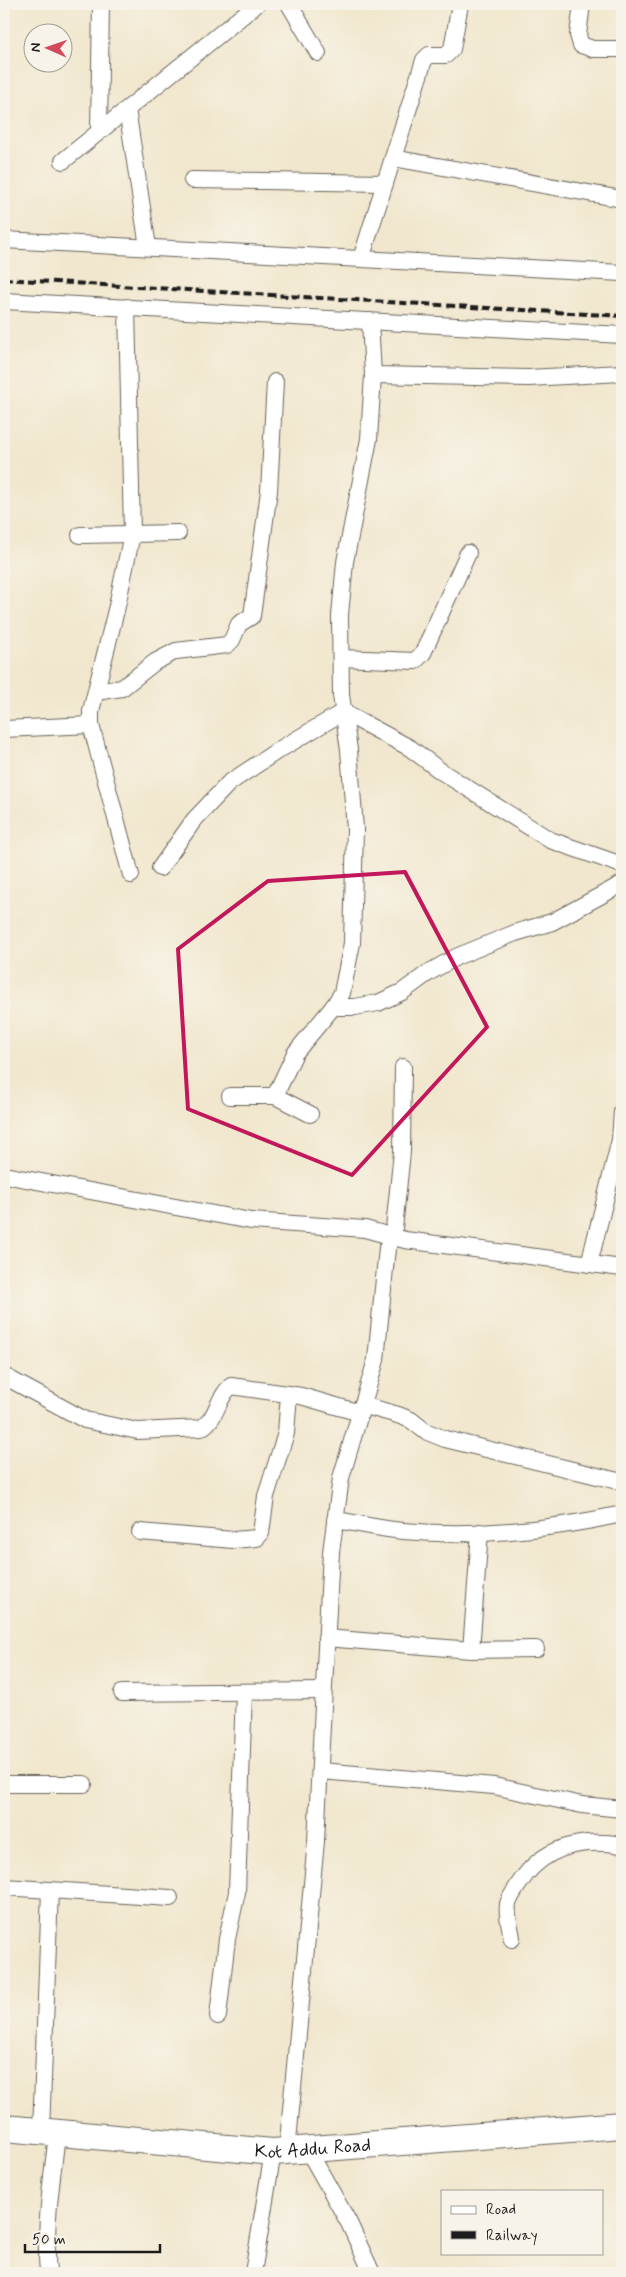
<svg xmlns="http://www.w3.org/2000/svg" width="626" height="2277" font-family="Mynerve,sans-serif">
<rect width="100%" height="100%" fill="#f7f3e8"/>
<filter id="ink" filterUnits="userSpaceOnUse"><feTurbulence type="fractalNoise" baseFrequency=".02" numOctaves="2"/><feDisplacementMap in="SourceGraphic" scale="10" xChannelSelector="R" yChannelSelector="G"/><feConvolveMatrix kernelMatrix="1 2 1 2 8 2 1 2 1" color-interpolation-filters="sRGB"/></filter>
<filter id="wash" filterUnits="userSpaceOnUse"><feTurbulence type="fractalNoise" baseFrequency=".0096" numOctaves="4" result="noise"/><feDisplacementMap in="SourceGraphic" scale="20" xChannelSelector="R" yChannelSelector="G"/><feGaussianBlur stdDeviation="1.12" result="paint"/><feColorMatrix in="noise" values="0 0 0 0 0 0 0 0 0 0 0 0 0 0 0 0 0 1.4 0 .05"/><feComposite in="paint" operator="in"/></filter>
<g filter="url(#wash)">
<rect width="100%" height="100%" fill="#f1e7ce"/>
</g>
<g filter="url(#ink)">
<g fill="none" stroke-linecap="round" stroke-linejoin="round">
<!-- street casing -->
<g stroke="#67635a" stroke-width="18">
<g id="street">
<polyline points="289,4 318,53"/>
<polyline points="582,4 578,35 581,45 593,49 622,49"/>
<polyline points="127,109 148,247"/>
<polyline points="99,131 101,4"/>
<polyline points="393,158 622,199"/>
<polyline points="63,161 257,4"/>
<polyline points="192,180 385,183"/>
<polyline points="4,240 622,273"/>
<polyline points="361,259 424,60 429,55 446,55 452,49 460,4"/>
<polyline points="4,301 622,335"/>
<polyline points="127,307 132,534 117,606 91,711 91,725 131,875"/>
<polyline points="373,375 528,378 622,373"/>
<polyline points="80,535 178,533"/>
<polyline points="341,658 415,661 423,653 468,553"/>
<polyline points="96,692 122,688 155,662 176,651 227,645 232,640 239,624 252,616 269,491 275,382"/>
<polyline points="343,712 410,748 442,772 550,840 622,865"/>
<polyline points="4,729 91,725"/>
<polyline points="160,868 194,820 229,783 277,751 343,712"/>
<polyline points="333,1007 355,1007 378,1003 402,992 428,973 456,957 515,933 552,922 622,884"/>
<polyline points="230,1096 275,1096 310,1114"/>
<polyline points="275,1096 295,1053 333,1007 342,993 352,943 355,829 349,750 341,695 340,615 345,562 369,439 373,375 370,321"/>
<polyline points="4,1175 251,1221 365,1229 405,1240 622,1268"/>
<polyline points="589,1264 620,1140 622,1111"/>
<path d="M4 1376 85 1420 138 1431 201 1428C218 1418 216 1399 231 1386L301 1396 360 1413"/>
<polyline points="362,1405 398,1415 411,1420 425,1431 445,1439 622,1482"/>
<path d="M335 1520C357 1523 380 1529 403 1531 475 1537 551 1530 622 1514"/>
<polyline points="140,1532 233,1540 257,1538 261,1533 266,1496 286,1433 289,1394"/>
<polyline points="326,1638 471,1650 536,1649"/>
<polyline points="471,1650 480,1532"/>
<polyline points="122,1693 323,1691"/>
<polyline points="321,1771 494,1786 582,1805 622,1809"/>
<polyline points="4,1784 84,1784"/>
<polyline points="4,1887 170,1898"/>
<path d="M512 1939C511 1928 506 1915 508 1904 510 1897 515 1890 519 1884 542 1847 580 1838 622 1845"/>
<polyline points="218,2016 227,1939 237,1892 244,1692"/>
<polyline points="41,2132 50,1890"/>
<polyline points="308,2150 349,2223 372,2273"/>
<polyline points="287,2152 316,1841 331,1552 341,1478 376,1360 387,1248 393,1238 402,1152 403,1067"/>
<path d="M48 2273C44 2227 52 2180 57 2134"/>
<polyline points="253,2273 273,2152"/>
</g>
</g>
<!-- primary casing -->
<g stroke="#67635a" stroke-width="28">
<g id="primary">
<path id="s1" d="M4 2128 273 2152 622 2125"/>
</g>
</g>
<!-- street -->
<use href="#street" stroke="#fff" stroke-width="16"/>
<!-- primary -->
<use href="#primary" stroke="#fff" stroke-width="26"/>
<!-- rail -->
<polyline stroke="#1c1c1c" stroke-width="4" stroke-dasharray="8 4" stroke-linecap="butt" points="4,279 622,316"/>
</g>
</g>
<!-- marked area -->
<path fill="none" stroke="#c2185b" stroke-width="4" stroke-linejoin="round" d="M405 872 487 1027 352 1175 188 1109 178 949 268 881Z"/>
<g text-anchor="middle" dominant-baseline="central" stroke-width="5" stroke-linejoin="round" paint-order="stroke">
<!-- street labels -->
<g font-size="19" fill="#1c1c1c" stroke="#f7f3e8">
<text stroke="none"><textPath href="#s1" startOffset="310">Kot Addu Road</textPath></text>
</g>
</g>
<!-- margin -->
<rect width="626" height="2277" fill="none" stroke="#f7f3e8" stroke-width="20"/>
<!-- legend -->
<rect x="441" y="2190" width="162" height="65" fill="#f7f3e8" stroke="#9f9d96"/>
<rect x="451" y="2206" width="25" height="8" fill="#ffffff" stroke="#9f9d96"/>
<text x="486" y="2214" font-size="15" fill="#1c1c1c">Road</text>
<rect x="451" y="2231" width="25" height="8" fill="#1c1c1c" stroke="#9f9d96"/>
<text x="486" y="2240" font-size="15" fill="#1c1c1c">Railway</text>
<!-- north arrow -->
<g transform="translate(48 48) rotate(272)"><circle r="24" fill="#f7f3e8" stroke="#9f9d96"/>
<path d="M0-4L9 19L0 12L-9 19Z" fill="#d1495b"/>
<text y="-8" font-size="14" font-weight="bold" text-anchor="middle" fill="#1c1c1c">N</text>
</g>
<!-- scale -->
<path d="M25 2244v8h135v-8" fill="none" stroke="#1c1c1c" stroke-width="2.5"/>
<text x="32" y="2244" font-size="15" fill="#1c1c1c" stroke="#f7f3e8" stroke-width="4" paint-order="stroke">50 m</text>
</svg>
